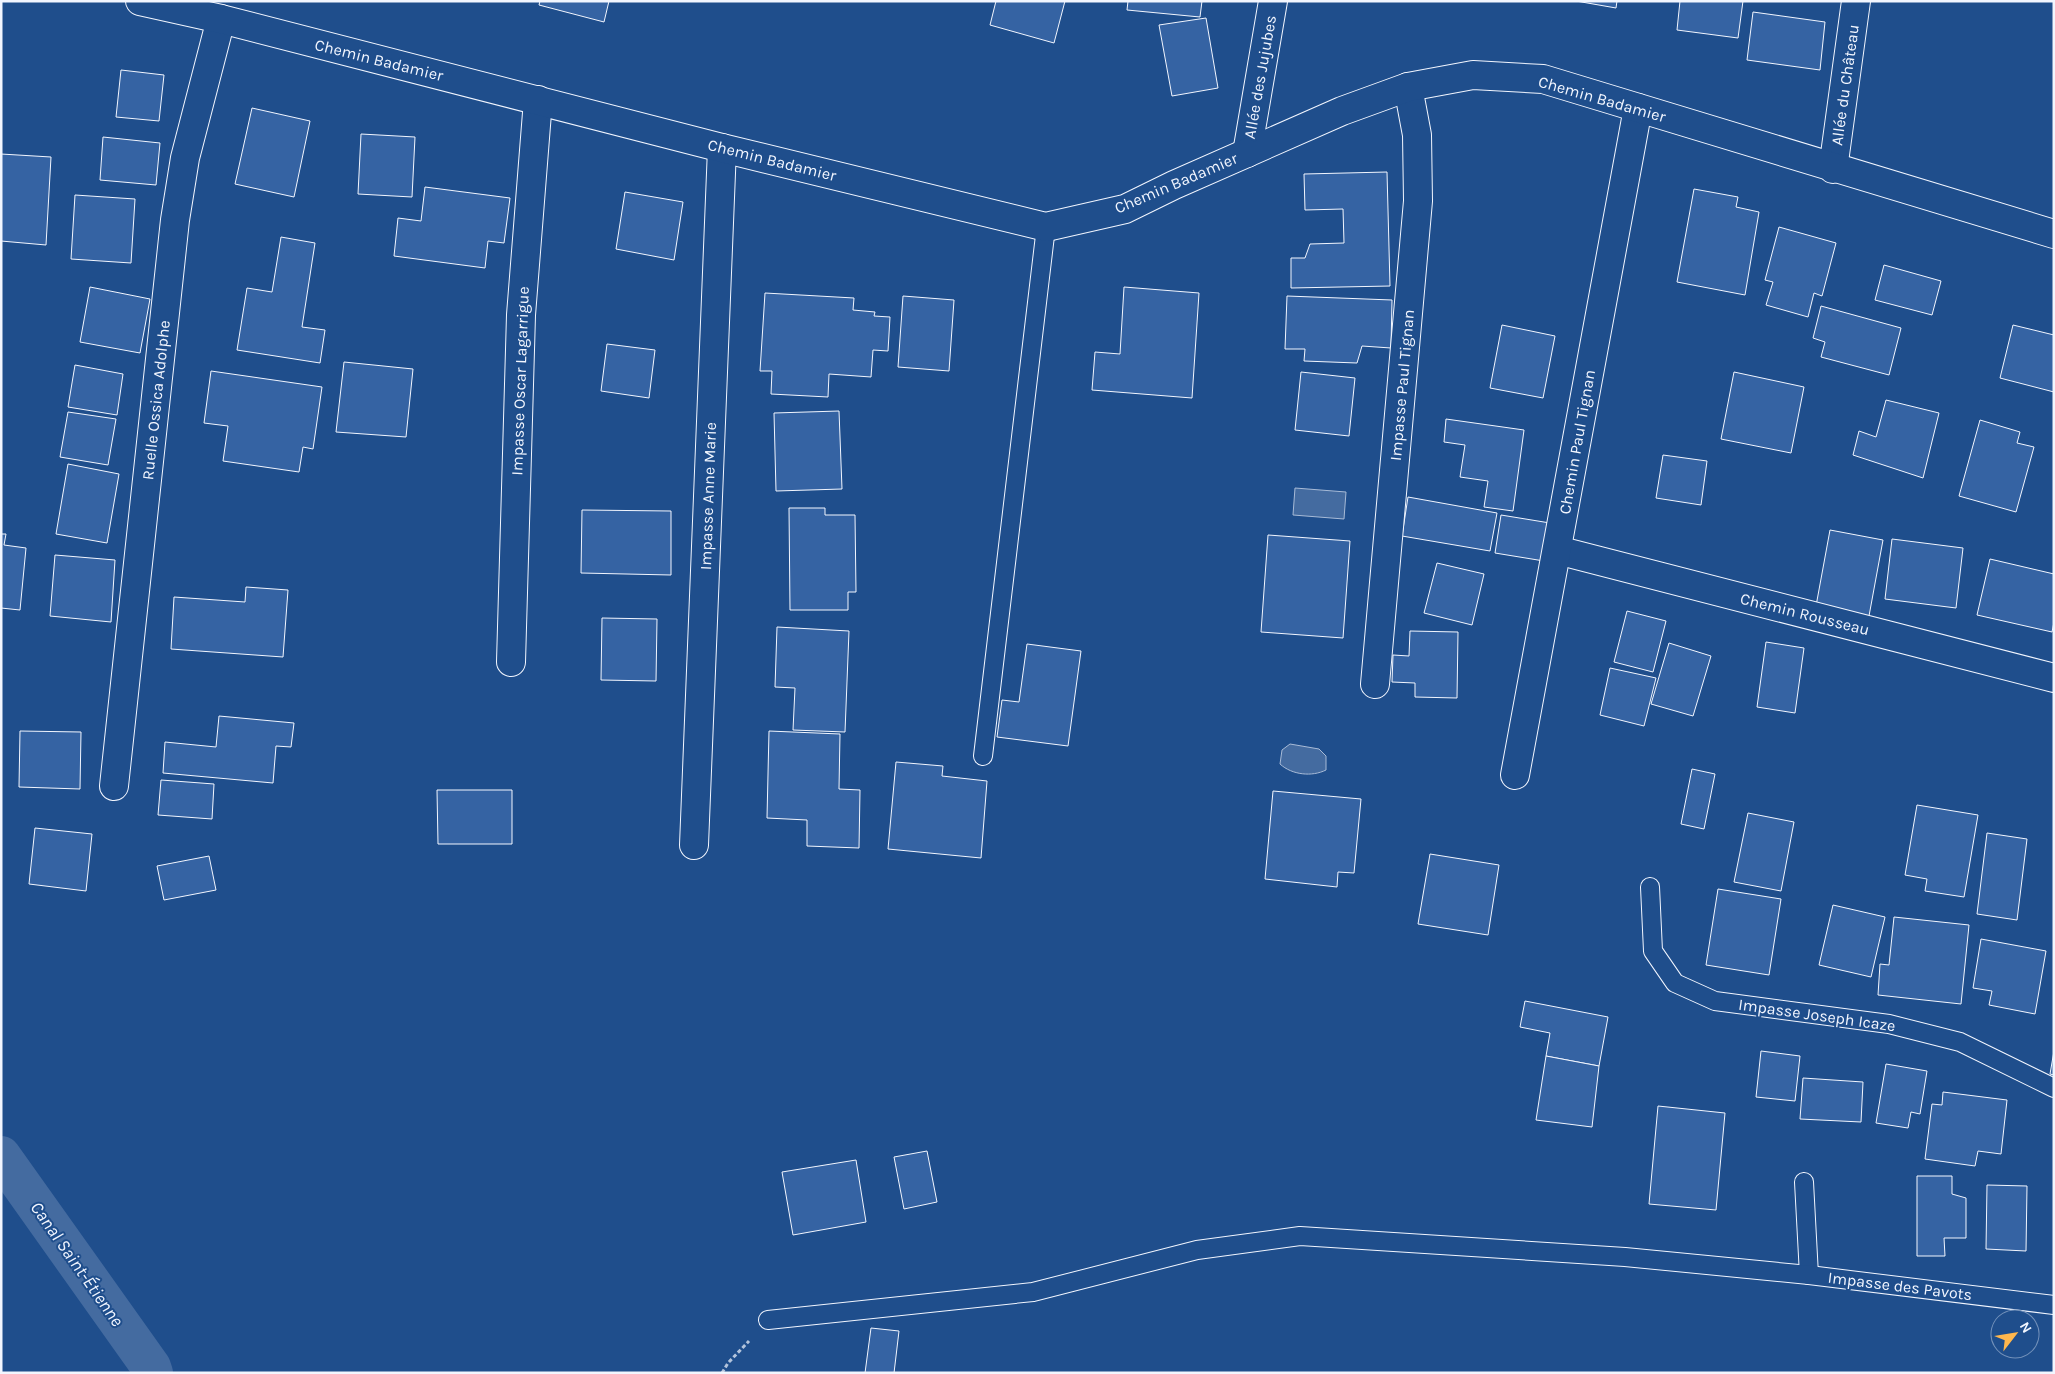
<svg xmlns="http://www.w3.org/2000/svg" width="2055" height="1374" font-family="Karla,sans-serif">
<rect width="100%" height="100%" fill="#1f4e8c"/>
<!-- water -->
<g fill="#446ba0" stroke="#a8bbd7">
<polygon points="1295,488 1346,492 1344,519 1293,515"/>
<path d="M1290 744 1319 749 1326 756V770C1312 777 1292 775 1280 764L1282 750Z"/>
</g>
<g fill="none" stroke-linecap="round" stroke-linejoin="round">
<!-- canal -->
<polyline stroke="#446ba0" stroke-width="40" points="1,1156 151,1367 153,1373"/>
</g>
<!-- building -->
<g fill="#3563a3" stroke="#f2f6ff">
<polygon points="540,1 609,1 604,22 539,5"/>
<polygon points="996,1 1065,1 1054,43 990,25"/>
<polygon points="1128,1 1202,1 1200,17 1127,10"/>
<polygon points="1576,1 1617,1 1616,8"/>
<polygon points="1680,1 1743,1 1738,38 1677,30"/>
<polygon points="1753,12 1825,22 1820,70 1747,60"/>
<polygon points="1206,18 1218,88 1172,96 1159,25"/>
<polygon points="121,70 164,75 159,121 116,117"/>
<polygon points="252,108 310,121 294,197 235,184"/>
<polygon points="361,134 415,137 412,197 358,194"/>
<polygon points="103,137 160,143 156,185 100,180"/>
<polygon points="1,154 51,157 46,245 1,241"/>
<polygon points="1387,172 1390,286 1291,288 1291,258 1305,258 1310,244 1344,243 1343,209 1305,210 1304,174"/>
<polygon points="425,187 510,198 504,243 488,241 485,268 394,256 398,218 421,221"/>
<polygon points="1694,189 1738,197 1736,207 1759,212 1745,295 1677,282"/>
<polygon points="625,192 683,202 674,260 616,249"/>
<polygon points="75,195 135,199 131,263 71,259"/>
<polygon points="1779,227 1836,243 1822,296 1814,293 1808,317 1766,305 1773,282 1765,280"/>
<polygon points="281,237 315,243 302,327 325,330 320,363 237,350 247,288 272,292"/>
<polygon points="1884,265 1941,281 1932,315 1875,300"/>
<polygon points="90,287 150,299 140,353 80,342"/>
<polygon points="1124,287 1199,293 1192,398 1092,390 1095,352 1120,354"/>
<polygon points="765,293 854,298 853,310 875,312 874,316 890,317 888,351 873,350 871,377 829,374 828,397 771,394 772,371 760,371"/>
<polygon points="903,296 954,300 949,371 898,367"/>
<polygon points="1287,296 1392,300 1391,348 1362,346 1357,363 1304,361 1305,349 1285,349"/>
<polygon points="1821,306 1901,328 1889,375 1821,357 1825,342 1813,338"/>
<polygon points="1502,325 1555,336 1543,398 1490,388"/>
<polygon points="2013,325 2054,335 2054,392 2000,378"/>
<polygon points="607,344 655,350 649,398 601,391"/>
<polygon points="344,362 413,369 406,437 336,432"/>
<polygon points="75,365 123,374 117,415 68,407"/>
<polygon points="211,371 322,387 313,449 303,447 299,472 223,461 228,426 204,423"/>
<polygon points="1301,372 1355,378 1349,436 1295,430"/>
<polygon points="1734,372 1804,387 1791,453 1721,439"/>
<polygon points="1886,400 1939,413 1923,478 1853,455 1859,431 1876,437"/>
<polygon points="839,411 842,489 776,491 774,413"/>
<polygon points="68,412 116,419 108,465 60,457"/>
<polygon points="1446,419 1524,430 1513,511 1484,507 1488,481 1460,477 1465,445 1444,442"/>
<polygon points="1980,420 2020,432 2017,443 2034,447 2016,512 1959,496"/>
<polygon points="1663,455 1707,461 1701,505 1656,498"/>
<polygon points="68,464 119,474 107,543 56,534"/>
<polygon points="1408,497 1497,513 1490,551 1402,536"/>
<polygon points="789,508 825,508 825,515 855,515 856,592 848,592 848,610 790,610"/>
<polygon points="582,510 671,511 671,575 581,573"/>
<polygon points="1501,515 1550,523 1544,561 1495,553"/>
<polygon points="1830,530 1883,540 1869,616 1816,606"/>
<polygon points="1,534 6,534 4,545 26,548 20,610 1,608"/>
<polygon points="1268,535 1350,541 1343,638 1261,632"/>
<polygon points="1892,539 1963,548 1956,608 1885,599"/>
<polygon points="55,555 115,560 111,622 50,616"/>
<polygon points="1990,559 2054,574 2054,622 2052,632 1977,615"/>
<polygon points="1437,563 1484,574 1472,625 1424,613"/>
<polygon points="246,587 288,590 283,657 171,649 174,597 245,602"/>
<polygon points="1627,611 1666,621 1653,672 1614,662"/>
<polygon points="602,618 657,619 656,681 601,680"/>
<polygon points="777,627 849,631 845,732 793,730 795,688 775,687"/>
<polygon points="1410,631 1458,632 1457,698 1415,697 1415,683 1392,682 1393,655 1409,656"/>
<polygon points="1766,642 1804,648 1795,713 1757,707"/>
<polygon points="1669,643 1711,656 1693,716 1651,704"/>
<polygon points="1027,644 1081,651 1068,746 997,737 1002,700 1019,702"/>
<polygon points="1610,668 1656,678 1644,726 1600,715"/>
<polygon points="219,716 294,723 291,747 276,746 273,783 163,773 165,742 216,747"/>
<polygon points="20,731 81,732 80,789 19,787"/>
<polygon points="769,731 840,734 839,789 860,790 859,848 807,846 807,820 767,818"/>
<polygon points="896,762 943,766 942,776 987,781 981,858 888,849"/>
<polygon points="1692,769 1715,774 1704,829 1681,824"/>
<polygon points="161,780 214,784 212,819 158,815"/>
<polygon points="437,790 512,790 512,844 438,844"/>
<polygon points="1273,791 1361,799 1354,873 1338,872 1337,887 1265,879"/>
<polygon points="1917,805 1978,815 1964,897 1925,891 1927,879 1905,875"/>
<polygon points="1748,813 1794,822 1781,891 1734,882"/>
<polygon points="35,828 92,834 86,891 29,884"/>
<polygon points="1987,833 2027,839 2017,920 1977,914"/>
<polygon points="1430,854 1499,865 1488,935 1418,924"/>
<polygon points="209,856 216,890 164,900 157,866"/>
<polygon points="1718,889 1781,899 1769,975 1706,965"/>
<polygon points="1833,905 1885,917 1871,977 1819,965"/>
<polygon points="1894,917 1969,925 1961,1004 1878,995 1880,964 1889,965"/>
<polygon points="1981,939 2046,951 2035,1014 1989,1005 1992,991 1973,988"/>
<polygon points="1525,1001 1608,1017 1599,1066 1546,1056 1550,1033 1520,1027"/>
<polygon points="1761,1051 1800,1056 1795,1101 1756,1097"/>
<polygon points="2054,1051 2054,1075 2050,1074"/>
<polygon points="1546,1056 1599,1066 1592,1127 1536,1120"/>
<polygon points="1886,1064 1927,1071 1920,1114 1911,1112 1908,1128 1876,1123"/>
<polygon points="1803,1078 1863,1082 1861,1122 1800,1119"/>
<polygon points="1943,1092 2007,1100 2001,1154 1978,1151 1975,1166 1925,1159 1932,1104 1942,1105"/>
<polygon points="1658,1106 1725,1113 1716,1210 1649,1204"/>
<polygon points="927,1151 937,1202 904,1209 894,1157"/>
<polygon points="856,1160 866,1222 793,1235 782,1172"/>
<polygon points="1917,1176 1952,1176 1952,1194 1966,1198 1966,1238 1944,1238 1945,1256 1917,1256"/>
<polygon points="1987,1185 2027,1186 2026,1251 1986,1249"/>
<polygon points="871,1328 899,1331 894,1373 865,1373"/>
</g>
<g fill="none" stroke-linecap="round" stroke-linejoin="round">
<!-- service casing -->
<g stroke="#f2f6ff" stroke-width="20">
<g id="service">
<polyline points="983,756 1046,227"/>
<polyline points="1650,887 1653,951 1675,983 1715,1001 1889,1024 1960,1042 2054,1088"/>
<polyline points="1804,1182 1809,1275"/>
<polyline points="768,1320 1033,1292 1197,1250 1300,1236 1625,1257 1809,1275 2054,1305"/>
</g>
</g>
<!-- minor casing -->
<g stroke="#f2f6ff" stroke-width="30">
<g id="minor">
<polyline points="1247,153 1273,1"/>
<polyline points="1833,169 1856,1"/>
<polyline points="1557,550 2054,678"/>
<polyline points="511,662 521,315 538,100"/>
<polyline points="1375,684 1418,201 1417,135 1408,87"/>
<polyline points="1515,775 1638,108"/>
<polyline points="114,786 175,220 185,158 221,19"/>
<polyline points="694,845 722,148"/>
</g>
</g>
<!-- tertiary casing -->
<g stroke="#f2f6ff" stroke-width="30">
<polyline id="tertiary" points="140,1 221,19 722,148 1046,227 1125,209 1174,185 1342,111 1408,87 1473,75 1543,79 2054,234"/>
</g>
<!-- path -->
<polyline stroke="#b3c4dc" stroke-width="3" stroke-dasharray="4 2.5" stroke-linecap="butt" points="722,1373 728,1363 749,1341"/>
<!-- service -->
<use href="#service" stroke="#1f4e8c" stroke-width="18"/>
<!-- minor -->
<use href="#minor" stroke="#1f4e8c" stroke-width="28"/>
<!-- tertiary -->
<use href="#tertiary" stroke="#1f4e8c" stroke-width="28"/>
</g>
<g text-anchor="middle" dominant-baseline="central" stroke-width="4" stroke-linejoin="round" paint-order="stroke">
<!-- street labels -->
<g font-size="16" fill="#f2f6ff" stroke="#1f4e8c">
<text transform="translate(379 60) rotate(14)">Chemin Badamier</text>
<text transform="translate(1260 77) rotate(-80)">Allée des Jujubes</text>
<text transform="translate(1845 85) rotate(-82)">Allée du Château</text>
<text transform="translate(1602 99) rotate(16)">Chemin Badamier</text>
<text transform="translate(772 160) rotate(14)">Chemin Badamier</text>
<text transform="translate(1176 183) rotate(-23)">Chemin Badamier</text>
<text transform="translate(520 381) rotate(-88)">Impasse Oscar Lagarrigue</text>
<text transform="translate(1402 385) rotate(-85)">Impasse Paul Tignan</text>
<text transform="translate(156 400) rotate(-84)">Ruelle Ossica Adolphe</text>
<text transform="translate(1577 442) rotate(-80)">Chemin Paul Tignan</text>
<text transform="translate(708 496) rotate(-88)">Impasse Anne Marie</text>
<text transform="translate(1805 614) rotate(14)">Chemin Rousseau</text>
<text transform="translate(1817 1015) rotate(8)">Impasse Joseph Icaze</text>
<text transform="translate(1900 1286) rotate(7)">Impasse des Pavots</text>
</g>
<!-- water labels -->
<g font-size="18" font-style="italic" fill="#f2f6ff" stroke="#1f4e8c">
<text transform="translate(77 1264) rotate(55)">Canal Saint-Étienne</text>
</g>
</g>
<!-- border -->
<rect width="2055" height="1374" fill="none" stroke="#f2f6ff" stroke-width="5"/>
<!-- north arrow -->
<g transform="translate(2015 1334) rotate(59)"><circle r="24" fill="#1f4e8c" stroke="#7391ba"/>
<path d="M0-4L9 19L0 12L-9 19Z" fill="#ffb74d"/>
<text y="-8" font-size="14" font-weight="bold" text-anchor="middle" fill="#f2f6ff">N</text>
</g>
</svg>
